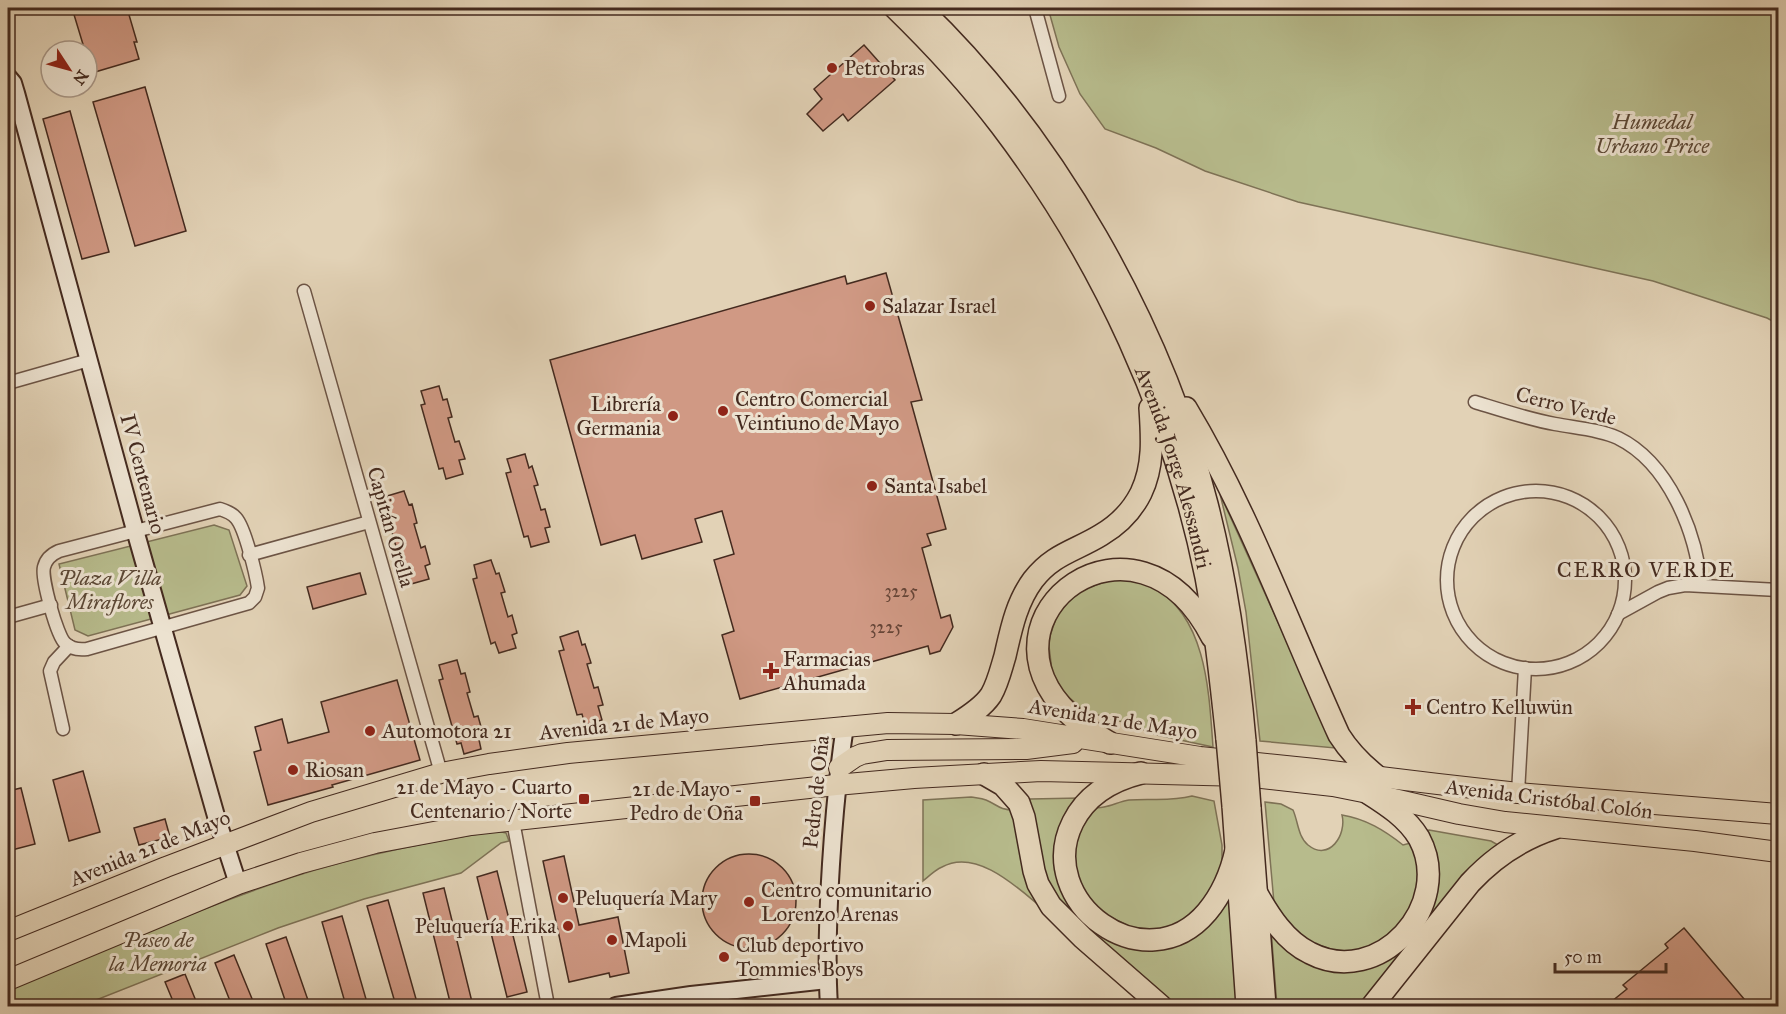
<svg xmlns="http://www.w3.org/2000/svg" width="1786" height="1014" font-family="'IM FELL Great Primer',serif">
<rect width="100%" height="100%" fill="#e2d2b6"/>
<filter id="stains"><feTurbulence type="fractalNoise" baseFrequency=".00333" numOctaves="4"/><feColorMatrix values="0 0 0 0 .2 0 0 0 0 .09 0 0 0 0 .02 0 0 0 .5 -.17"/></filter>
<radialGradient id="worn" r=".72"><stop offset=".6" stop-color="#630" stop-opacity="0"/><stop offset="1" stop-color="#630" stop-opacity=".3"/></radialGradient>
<!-- green -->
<g fill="#b7bb8c" stroke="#7e7256" stroke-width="1.5">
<polygon points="1048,8 1778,8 1778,324 1767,318 1653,281 1298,202 1205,171 1156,148 1105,129 1080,94 1059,47"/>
<polygon points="1220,494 1335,748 1260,741 1246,612 1238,568"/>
<polygon points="214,525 229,530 247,586 240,595 88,636 75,630 59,564"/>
<path d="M1119 577C1130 580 1145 582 1155 588 1207 619 1209 693 1213 747L1157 735 1123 722 1088 712 1081 708 1063 692 1052 671 1049 646 1050 636 1057 615 1078 591Z"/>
<path d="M1192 796 1214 801 1222 845V866L1215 891 1174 928 1140 932 1097 910 1078 882 1073 841 1092 807C1105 810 1116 802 1129 800 1152 798 1169 802 1192 796Z"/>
<path d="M971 797C976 798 981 798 986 800 998 805 999 810 1014 810L1041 907C1017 887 976 848 942 867 935 870 929 876 923 881V800Z"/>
<polygon points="1080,798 1057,859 1125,945 1149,950 1161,949 1182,942 1230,888 1237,1006 1175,1006 1160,992 1062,907 1049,893 1025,801 1030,799"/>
<path d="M1265 802 1281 804 1293 810C1298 821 1298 837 1308 845 1329 862 1347 835 1342 815 1366 819 1384 830 1403 845L1415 842 1418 852 1417 897 1394 935 1349 955 1300 939 1274 903Z"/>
<polygon points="1429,830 1491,841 1498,845 1363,1006 1277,1006 1271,929 1311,963 1416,934 1425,831"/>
<path d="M497 831 506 833 509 841 501 843 461 873 364 899 278 928 81 1006H8V990C93 954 179 917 266 886 341 859 419 843 497 831Z"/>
</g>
<!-- building -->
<g fill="#d09984" stroke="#442a1f" stroke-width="1.5">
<polygon points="72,8 127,8 137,42 134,42 139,59 95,72 90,55 87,56 87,51 85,51"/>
<polygon points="864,45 895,80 848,121 843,114 823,131 807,114 822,99 814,89"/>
<polygon points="145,87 186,231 135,246 93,102"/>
<polygon points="70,111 109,252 82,259 43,119"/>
<polygon points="886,273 922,400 911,402 946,529 927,534 931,545 922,548 941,618 950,615 953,627 940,651 930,654 928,646 740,699 722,635 734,631 714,560 734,554 722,511 695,519 702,542 642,559 635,535 601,545 550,360 845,276 847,284"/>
<polygon points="439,386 443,400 447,399 452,417 448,418 455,442 459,441 465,459 459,460 463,474 446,479 443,468 439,469 421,405 425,404 421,391"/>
<polygon points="525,454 529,468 532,466 538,485 534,486 541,510 545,509 550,527 545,528 549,542 531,547 528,536 524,537 506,473 511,472 507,459"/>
<polygon points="404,491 409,505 412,504 417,523 414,524 421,548 425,546 430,564 425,566 429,579 411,584 408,573 404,575 386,511 390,509 387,496"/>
<polygon points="491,560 496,574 499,573 505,592 501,593 508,617 512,615 517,633 512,635 516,648 499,653 495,642 491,644 473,579 477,578 474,565"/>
<polygon points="360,573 366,594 313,609 307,587"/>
<polygon points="578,631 582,645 585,644 591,663 587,664 594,688 598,687 603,705 598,706 602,720 585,725 582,714 577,715 559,651 564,650 560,637"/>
<polygon points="457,660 461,674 465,673 470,692 467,693 474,717 478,716 483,734 478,735 481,749 464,754 461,743 457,744 439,680 443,679 439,665"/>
<polygon points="397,680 420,760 332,785 333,787 268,805 254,752 261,750 255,727 282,719 288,743 329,732 321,702"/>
<polygon points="83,771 100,832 69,841 53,780"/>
<polygon points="21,788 35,844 8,851 8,791"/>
<polygon points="165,819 170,837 139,845 134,828"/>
<circle cx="749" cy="901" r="47"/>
<polygon points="564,856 579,925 618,917 629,973 610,977 609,973 569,982 543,861"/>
<polygon points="497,871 527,992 507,997 477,877"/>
<polygon points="444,888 473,1006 451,1006 423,893"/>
<polygon points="388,900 418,1006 396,1006 367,906"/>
<polygon points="342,916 368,1006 346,1006 322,922"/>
<polygon points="1684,928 1750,1006 1606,1006 1627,989 1623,985 1668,948 1665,944"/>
<polygon points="286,937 310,1006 287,1006 266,944"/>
<polygon points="234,955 255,1006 232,1006 215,963"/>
<polygon points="185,974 198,1006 175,1006 165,982"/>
</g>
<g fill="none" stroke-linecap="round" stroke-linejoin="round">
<!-- street casing -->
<g stroke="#6c5445" stroke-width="15">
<g id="street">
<polyline points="1035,8 1059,96"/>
<polyline points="304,291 441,773"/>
<polyline points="8,383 89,360"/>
<path d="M1475 402C1501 410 1528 419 1555 424 1576 428 1598 429 1618 438 1669 463 1696 532 1701 585"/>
<circle cx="1536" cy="580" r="89"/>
<path d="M220 509C226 511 232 513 236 518 245 528 256 574 258 588L255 597 249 603 87 649C79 650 71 649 65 643 57 636 41 578 44 567 46 559 52 554 59 551Z"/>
<polyline points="249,555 369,522"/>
<polyline points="1618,614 1658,592 1668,588 1685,585 1778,590"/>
<polyline points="8,617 51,605"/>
<polyline points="63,729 50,671 54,662 69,646"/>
<polyline points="1518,793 1525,668"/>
<polyline points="513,821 548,1006"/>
</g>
</g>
<!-- secondary casing -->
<g stroke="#442a1f" stroke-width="20">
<g id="secondary">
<polyline points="8,77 13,83 16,93 135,530 216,816 238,884"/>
<polyline points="616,1006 691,995 827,980"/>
<path d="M829 1006C826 959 828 911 831 864 834 817 838 772 845 726"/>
</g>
</g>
<!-- primary casing -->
<g stroke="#442a1f" stroke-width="22">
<g id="primary">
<polyline points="839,768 855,757 862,754 887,750 1026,749 1073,743"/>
<polyline points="8,931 166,867 311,812 441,773 489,764 568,753 888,723 956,724 1023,729 1200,757 1315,769 1438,784 1518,793 1778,814"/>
<polyline points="8,980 238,884 301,863 375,843 471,825 836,785 914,778 1041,771 1244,776 1333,786 1368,793 1459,814 1505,822 1695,841 1778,852"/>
</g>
</g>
<!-- highway casing -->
<g stroke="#442a1f" stroke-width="24">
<g id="highway">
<path id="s1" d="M895 8C933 45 969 84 1001 126 1102 259 1173 414 1206 577 1216 631 1221 685 1227 739"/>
<path d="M920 8C1054 136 1161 324 1207 504 1227 582 1238 661 1245 741"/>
<path d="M1186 408C1248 511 1289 625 1339 735 1349 751 1363 765 1378 777"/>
<path d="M956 724C969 716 983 707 991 695 998 683 1001 669 1005 656 1011 630 1016 603 1033 580 1053 554 1075 551 1101 535 1118 525 1132 511 1141 493 1154 466 1152 437 1150 408"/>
<path d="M1110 743C1095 734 1081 726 1069 714 968 615 1137 490 1212 637"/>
<path d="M1141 773C1113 780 1087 794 1073 822 1033 901 1145 985 1207 912 1222 894 1231 873 1236 850"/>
<polyline points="984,774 1003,785 1019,803 1024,817 1034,871 1038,884 1051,906 1083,938 1161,1006"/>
<polyline points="1233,806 1247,1006"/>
<polyline points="1250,808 1265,1006"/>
<path d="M1256 892C1269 915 1285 941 1310 953 1379 989 1455 905 1419 838 1407 818 1387 805 1368 793"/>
<path d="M1372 1006 1470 883C1494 857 1521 839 1555 828"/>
</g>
</g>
<!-- street -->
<use href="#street" stroke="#ece2d0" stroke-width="12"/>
<!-- secondary -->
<use href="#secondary" stroke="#ece2d0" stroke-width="16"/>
<!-- primary -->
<use href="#primary" stroke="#e2d2b6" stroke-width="20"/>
<!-- highway -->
<use href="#highway" stroke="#e2d2b6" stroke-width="21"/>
<!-- highway-bridge casing -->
<g stroke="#442a1f" stroke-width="24" stroke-linecap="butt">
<g id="highway-bridge">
<polyline points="1227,739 1233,806"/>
<polyline points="1245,741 1250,808"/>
</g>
</g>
<!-- highway-bridge -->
<use href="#highway-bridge" stroke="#e2d2b6" stroke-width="21"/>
</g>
<!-- markers -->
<g fill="#8f2418" stroke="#ece2d0" stroke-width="2">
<circle cx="832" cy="68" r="6"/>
<circle cx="870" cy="306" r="6"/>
<circle cx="723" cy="411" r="6"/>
<circle cx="673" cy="416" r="6"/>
<circle cx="872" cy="486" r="6"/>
<path d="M768 662h6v6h6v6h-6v6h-6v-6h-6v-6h6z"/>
<path d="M1410 698h6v6h6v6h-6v6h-6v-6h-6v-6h6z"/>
<circle cx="370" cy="731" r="6"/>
<circle cx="293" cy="770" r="6"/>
<rect x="578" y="793" width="12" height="12" rx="3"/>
<rect x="749" y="795" width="12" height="12" rx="3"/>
<circle cx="563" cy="898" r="6"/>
<circle cx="749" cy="902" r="6"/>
<circle cx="568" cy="926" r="6"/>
<circle cx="612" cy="940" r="6"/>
<circle cx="724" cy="957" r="6"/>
</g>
<g text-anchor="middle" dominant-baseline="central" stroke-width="6" stroke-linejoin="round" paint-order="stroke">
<!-- number labels -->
<g font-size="18" fill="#674638">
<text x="901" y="591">3225</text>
<text x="886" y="627">3225</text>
</g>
<!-- poi labels -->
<g font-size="21" fill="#442a1f" stroke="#ece2d0" text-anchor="start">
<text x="844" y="68">Petrobras</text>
<text x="882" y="306">Salazar Israel</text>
<text x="735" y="399">Centro Comercial<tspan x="735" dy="24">Veintiuno de Mayo</tspan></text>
<text x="661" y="404" text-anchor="end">Librería<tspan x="661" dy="24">Germania</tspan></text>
<text x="884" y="486">Santa Isabel</text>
<text x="783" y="659">Farmacias<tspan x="783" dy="24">Ahumada</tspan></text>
<text x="1426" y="707">Centro Kelluwün</text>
<text x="382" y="731">Automotora 21</text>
<text x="305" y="770">Riosan</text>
<text x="572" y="787" text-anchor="end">21 de Mayo - Cuarto<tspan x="572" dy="24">Centenario / Norte</tspan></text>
<text x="743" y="789" text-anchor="end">21 de Mayo -<tspan x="743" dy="24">Pedro de Oña</tspan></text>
<text x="761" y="890">Centro comunitario<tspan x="761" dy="24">Lorenzo Arenas</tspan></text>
<text x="575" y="898">Peluquería Mary</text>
<text x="556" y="926" text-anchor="end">Peluquería Erika</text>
<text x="624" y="940">Mapoli</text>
<text x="736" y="945">Club deportivo<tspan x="736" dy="24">Tommies Boys</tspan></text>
</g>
<!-- park labels -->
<g font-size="21" font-style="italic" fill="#5b4735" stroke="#ece2d0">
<text x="1652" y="122">Humedal<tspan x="1652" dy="24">Urbano Price</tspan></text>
<text x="110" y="578">Plaza Villa<tspan x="110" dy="24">Miraflores</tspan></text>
<text x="158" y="940">Paseo de<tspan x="158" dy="24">la Memoria</tspan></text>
</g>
<!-- street labels -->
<g font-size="21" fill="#442a1f" stroke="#ece2d0">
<text transform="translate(1566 406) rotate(14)">Cerro Verde</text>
<text stroke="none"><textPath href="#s1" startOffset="544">Avenida Jorge Alessandri</textPath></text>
<text transform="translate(143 474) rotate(75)">IV Centenario</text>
<text transform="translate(391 527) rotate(74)">Capitán Orella</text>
<text transform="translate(1113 719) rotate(9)">Avenida 21 de Mayo</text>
<text transform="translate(624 724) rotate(-6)">Avenida 21 de Mayo</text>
<text transform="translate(816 792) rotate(-84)">Pedro de Oña</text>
<text transform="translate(1549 799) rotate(7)">Avenida Cristóbal Colón</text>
<text transform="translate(150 848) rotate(-22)">Avenida 21 de Mayo</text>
</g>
<!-- neighbourhood labels -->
<g font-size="22" letter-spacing="1.5" fill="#442a1f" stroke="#ece2d0">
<text x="1646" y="569">CERRO VERDE</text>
</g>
</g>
<!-- margin -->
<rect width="1786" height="1014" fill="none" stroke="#e2d2b6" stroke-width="30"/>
<rect x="9" y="9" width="1768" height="996" fill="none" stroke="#442a1f" stroke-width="3"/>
<rect x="15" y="15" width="1756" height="984" fill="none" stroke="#442a1f" stroke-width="1.5"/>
<!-- north arrow -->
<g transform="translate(69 69) rotate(126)"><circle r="28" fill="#ece2d0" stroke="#a99889" stroke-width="1.5"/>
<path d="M0-4.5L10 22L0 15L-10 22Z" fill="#8f2418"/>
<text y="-9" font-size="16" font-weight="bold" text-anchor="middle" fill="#442a1f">N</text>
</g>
<!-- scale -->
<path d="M1555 963v9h111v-9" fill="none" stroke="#442a1f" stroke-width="3"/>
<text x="1564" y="963" font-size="18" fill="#442a1f" stroke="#ece2d0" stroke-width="4.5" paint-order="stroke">50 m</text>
<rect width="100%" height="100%" filter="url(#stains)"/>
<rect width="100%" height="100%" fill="url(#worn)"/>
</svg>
